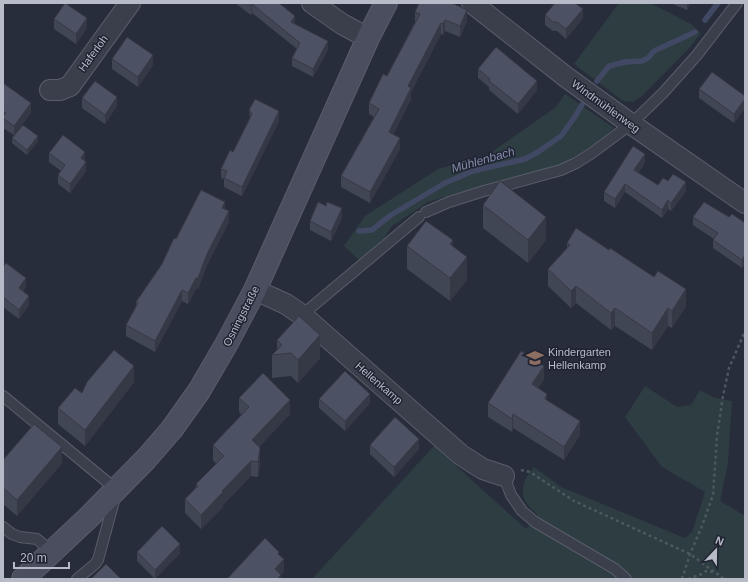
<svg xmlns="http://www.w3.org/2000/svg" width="748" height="582" font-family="Helvetica,sans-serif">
<rect width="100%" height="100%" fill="#282d3c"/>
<!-- green -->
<g fill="#2d3d41">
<polygon points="619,3 650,3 691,24 701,33 690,47 641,97 632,102 623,101 574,64"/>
<polygon points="565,94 614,128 591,147 556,167 461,192 428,202 392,226 384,238 359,260 344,246 365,216 438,169 486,156 556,107"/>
<path d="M645 386 677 407 691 405 700 390 715 398 732 401 728 463 720 501 745 516V579H312L434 446 526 529 538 515C519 500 518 486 534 467L561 487 685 538 692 532 705 492 662 467 625 417Z"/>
</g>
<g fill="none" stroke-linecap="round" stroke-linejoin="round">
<!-- stream -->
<g stroke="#404863" stroke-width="5.5">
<polyline points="705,20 718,3"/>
<polyline points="597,81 609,66 625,62 642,61 648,58 654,51 695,32"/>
<polyline points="359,231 372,230 391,215 445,183 473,171 525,159 538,152 561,136 574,118 582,105"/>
</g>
<!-- service casing -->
<g stroke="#595d6a" stroke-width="12">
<g id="service">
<polyline points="426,212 449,202 484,191 561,170 576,163 592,153 631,124 663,93 697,55 737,3"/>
<polyline points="302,315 419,217"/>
<polyline points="3,396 117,490 98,560 95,564 77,579"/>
<polyline points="504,476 511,495 522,511 535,522 615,569 626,579"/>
<polyline points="3,527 12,534 20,537 37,539 52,552"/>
</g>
</g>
<!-- minor casing -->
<g stroke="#595d6a" stroke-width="22">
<g id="minor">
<polyline points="312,3 342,24 368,38"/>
<polyline points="472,3 566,77 631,124 745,203"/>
<polyline points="50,90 60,90 70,86 130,3"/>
<polyline points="255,290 286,304 302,315 461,455 483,469 504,476"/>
</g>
</g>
<!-- secondary casing -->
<g stroke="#595d6a" stroke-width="24">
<polyline id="secondary" points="23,579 89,517 146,459 172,429 199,391 227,343 255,290 368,38 386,3"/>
</g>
<!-- path -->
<g stroke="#4b595e" stroke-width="2.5" stroke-dasharray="3 3" stroke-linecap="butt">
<polyline points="521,470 530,472 574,501 690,554 724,579"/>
<polyline points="682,579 690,554 702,526 713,495 717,436 723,396 729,368 745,331"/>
<polyline points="688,579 702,574 706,571 713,572"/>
</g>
<!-- service -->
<use href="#service" stroke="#3b3f4c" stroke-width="10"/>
<!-- minor -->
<use href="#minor" stroke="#3b3f4c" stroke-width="20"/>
<!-- secondary -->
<use href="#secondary" stroke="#4a4e5f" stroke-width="22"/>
</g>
<!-- wall -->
<g fill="#414655">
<polygon points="235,3 279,3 295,24 328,50 313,77 292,66 292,58 297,49 252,13 251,15"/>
<polygon points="454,3 454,4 467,21 460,37 445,31 443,35 441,34 411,92 411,99 393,135 400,149 370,203 341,187 341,176 374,117 369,114 369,103 387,76 415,22 415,12"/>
<polygon points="671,3 690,3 687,10"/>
<polygon points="545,15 583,18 566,39 557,31 553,31 545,25"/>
<polygon points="54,19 87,28 76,44 54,29"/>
<polygon points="112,59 153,65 138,87 112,69"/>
<polygon points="478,69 537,90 518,114 489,90 489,87 478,78"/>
<polygon points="3,83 31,113 14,135 3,128"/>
<polygon points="699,89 745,96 745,108 734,123 699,98"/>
<polygon points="82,98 117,106 105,124 82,108"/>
<polygon points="249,110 279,121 242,196 224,187 224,179 221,178 221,169 233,152 250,119"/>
<polygon points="12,138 38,141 27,155 12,143"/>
<polygon points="49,153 85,161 86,171 70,193 58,184 58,175 61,171 49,162"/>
<polygon points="645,162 638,173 658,185 668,181 686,191 671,211 668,209 662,218 625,192 615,208 604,201 604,192"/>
<polygon points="483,205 546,240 528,263 483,228"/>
<polygon points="225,209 229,222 207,265 198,289 196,289 188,304 182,301 155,352 126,336 126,325 136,306 136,302 162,264 176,239"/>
<polygon points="693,217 729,217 745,223 745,263 742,268 713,248 713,240 714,239 693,225"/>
<polygon points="342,218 331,241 310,230 310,221"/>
<polygon points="567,243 686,306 672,328 668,326 652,350 615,326 611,330 576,303 571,308 548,286 548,269 567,248"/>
<polygon points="407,246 453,246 467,280 450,301 407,269"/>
<polygon points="3,267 26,287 23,291 29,305 19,319 3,307"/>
<polygon points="277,340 320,358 298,383 291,376 272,378 272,355 277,350"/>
<polygon points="544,379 538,388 547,400 580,435 564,460 513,428 512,432 488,417 488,403"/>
<polygon points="134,382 85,446 58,424 58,408 82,393"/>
<polygon points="239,398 290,414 259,447 260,463 258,477 251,476 223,505 223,507 201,529 185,513 185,499 196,487 196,484 216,464 213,460 213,445 242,415 239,412"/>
<polygon points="319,399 370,403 345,431 319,408"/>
<polygon points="370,445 419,449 394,477 370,454"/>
<polygon points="3,460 62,463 17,516 3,504"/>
<polygon points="137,552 180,553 155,579 137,561"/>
</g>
<!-- shaded-wall -->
<g fill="#353945">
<polygon points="687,3 690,3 687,10"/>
<polygon points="252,4 252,13 251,15 251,6"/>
<polygon points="583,9 583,18 566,39 566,29"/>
<polygon points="467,10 467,21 460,37 460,26"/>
<polygon points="295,16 295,24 291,22"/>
<polygon points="87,18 87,28 76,44 76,34"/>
<polygon points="445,20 445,31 443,35 443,24"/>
<polygon points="441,23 441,34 411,92 411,99 389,143 389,132 408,86"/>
<polygon points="328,41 328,50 313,77 313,69"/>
<polygon points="153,55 153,65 138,87 138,77"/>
<polygon points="537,81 537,90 518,114 518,104"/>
<polygon points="117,97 117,106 105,124 105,115"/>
<polygon points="745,99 745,108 734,123 734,114"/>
<polygon points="31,103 31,113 14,135 14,126"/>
<polygon points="279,111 279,121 242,196 242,187"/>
<polygon points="38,136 38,141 27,155 27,150"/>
<polygon points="400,138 400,149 370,203 370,192"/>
<polygon points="85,152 85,161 81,158"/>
<polygon points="645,154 645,162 634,179 634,170"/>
<polygon points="86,162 86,171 70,193 70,184"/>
<polygon points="686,182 686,191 671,211 671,203"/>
<polygon points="625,184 625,192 615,208 615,199"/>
<polygon points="668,200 668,209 662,218 662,210"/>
<polygon points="225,202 225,213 222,208"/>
<polygon points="342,208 342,218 331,241 331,232"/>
<polygon points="229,211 229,222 207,265 198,289 196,289 188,304 188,293 207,254"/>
<polygon points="546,217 546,240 528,263 528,240"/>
<polygon points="453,240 453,263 450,244"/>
<polygon points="745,255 745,263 742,268 742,260"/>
<polygon points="467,257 467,280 450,301 450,278"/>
<polygon points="26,278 26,287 19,297 19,288"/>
<polygon points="576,286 576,303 571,308 571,291"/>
<polygon points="686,289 686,306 672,328 672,311"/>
<polygon points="182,290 182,301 155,352 155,341"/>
<polygon points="29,296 29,305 19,319 19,310"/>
<polygon points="615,308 615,326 611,330 611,313"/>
<polygon points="668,308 668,326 652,350 652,333"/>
<polygon points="320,335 320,358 298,383 298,360"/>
<polygon points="134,366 134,382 85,446 85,430"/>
<polygon points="544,366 544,379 532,398 532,384"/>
<polygon points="370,394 370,403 345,431 345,421"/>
<polygon points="547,394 547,408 545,399"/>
<polygon points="290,400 290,414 252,455 252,440"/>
<polygon points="513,414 513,428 512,432 512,419"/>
<polygon points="580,421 580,435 564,460 564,447"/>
<polygon points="419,439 419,449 394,477 394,467"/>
<polygon points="62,447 62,463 17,516 17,500"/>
<polygon points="260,448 260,463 258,477 258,462"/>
<polygon points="251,461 251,476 223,505 223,507 201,529 201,515 222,491"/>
<polygon points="180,544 180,553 155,579 155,570"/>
<polygon points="279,552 279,564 284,559 284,572 281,576 281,579 275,579 275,569 278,554"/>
</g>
<!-- building -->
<g fill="#4c5163" stroke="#353945">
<polygon points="65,3 87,18 76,34 54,19"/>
<polygon points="247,3 279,3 295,16 291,22 328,41 313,69 292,58 300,43 252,4 251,6"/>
<polygon points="419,3 452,3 467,10 460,26 445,20 443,24 441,23 408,86 411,88 389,132 400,138 370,192 341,176 379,109 369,103 383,74 387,76 420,14 415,12"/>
<polygon points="555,3 575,3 583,9 566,29 557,22 553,22 545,15"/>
<polygon points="127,37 153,55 138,77 112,59"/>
<polygon points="496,47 537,81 518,104 489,81 490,79 478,69"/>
<polygon points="712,72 745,96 745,99 734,114 699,89"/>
<polygon points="95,81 117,97 105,115 82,98"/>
<polygon points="3,83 31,103 14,126 3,118 3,116 6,113 3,111"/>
<polygon points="255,99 279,111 242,187 224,178 227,171 221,169 230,150 233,152 252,114 249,110"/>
<polygon points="23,125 38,136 27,150 12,138"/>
<polygon points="63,135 85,152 81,158 86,162 70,184 58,175 65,165 49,153"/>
<polygon points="633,146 645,154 634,170 658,185 663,178 668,181 673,174 686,182 671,203 668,200 662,210 625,184 615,199 604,192"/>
<polygon points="500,181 546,217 528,240 483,205"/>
<polygon points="201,190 225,202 222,208 229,211 207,254 198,278 196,278 188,293 182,290 155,341 126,325 138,303 136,302 162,264 174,238 176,239"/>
<polygon points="318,202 326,206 327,202 342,208 331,232 310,221"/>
<polygon points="704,202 729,217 732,214 745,223 745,255 742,260 713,240 718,233 693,217"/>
<polygon points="426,221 453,240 450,244 467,257 450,278 407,246"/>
<polygon points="576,228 609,250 610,248 654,277 658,271 686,289 672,311 668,308 652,333 615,308 611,313 576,286 571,291 548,269 570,245 567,243"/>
<polygon points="6,263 26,278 19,288 29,296 19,310 3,297 3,267"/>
<polygon points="299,316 320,335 298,360 291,353 272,355 282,345 277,340"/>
<polygon points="114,350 134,366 85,430 58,408 75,388 82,393 87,382"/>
<polygon points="521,351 544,366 532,384 547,394 545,399 580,421 564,447 513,414 512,419 488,403"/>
<polygon points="345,371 370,394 345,421 319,399"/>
<polygon points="263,373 290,400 252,440 260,448 258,462 251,461 222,491 223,492 201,515 185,499 198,486 196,484 224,456 213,445 249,407 239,398"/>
<polygon points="395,417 419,439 394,467 370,445"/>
<polygon points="34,424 62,447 17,500 3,488 3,460"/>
<polygon points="162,526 180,544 155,570 137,552"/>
<polygon points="265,538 279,552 278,554 284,559 275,569 281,575 277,579 227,579"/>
<polygon points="106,564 121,579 91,579"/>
</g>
<!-- icons -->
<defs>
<g id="school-bare" transform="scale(1.38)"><path d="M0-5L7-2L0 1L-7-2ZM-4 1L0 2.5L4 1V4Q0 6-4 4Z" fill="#8d6e63" stroke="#202432" stroke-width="2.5" paint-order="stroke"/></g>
</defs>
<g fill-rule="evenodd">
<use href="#school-bare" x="535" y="358"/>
</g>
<g text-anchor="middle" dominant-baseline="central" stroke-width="3" stroke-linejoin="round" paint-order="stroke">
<!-- street labels -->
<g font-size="11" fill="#b7bbc7" stroke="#202432">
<text transform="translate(93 53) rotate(-54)">Haferloh</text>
<text transform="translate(606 106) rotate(36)">Windmühlenweg</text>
<text transform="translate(241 316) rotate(-63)">Osningstraße</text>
<text transform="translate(379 383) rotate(41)">Hellenkamp</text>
</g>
<!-- poi labels -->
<g font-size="11" fill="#b7bbc7" stroke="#202432" text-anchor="start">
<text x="548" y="352">Kindergarten<tspan x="548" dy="13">Hellenkamp</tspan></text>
</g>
<!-- water labels -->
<g font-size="12" font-style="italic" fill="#838dab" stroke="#202432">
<text transform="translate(483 160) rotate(-16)">Mühlenbach</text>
</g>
</g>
<!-- border -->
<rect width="748" height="582" fill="none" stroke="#b7bbc7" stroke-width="8"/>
<!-- north arrow -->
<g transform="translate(716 550) rotate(22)" stroke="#202432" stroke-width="3" paint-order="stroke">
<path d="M0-3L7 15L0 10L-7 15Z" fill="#b7bbc7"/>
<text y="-6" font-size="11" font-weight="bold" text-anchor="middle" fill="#b7bbc7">N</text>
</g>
<!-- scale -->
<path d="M14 562v6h55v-6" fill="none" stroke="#b7bbc7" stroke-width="2"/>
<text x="20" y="562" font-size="12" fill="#b7bbc7" stroke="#202432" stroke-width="3" paint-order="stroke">20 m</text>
</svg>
